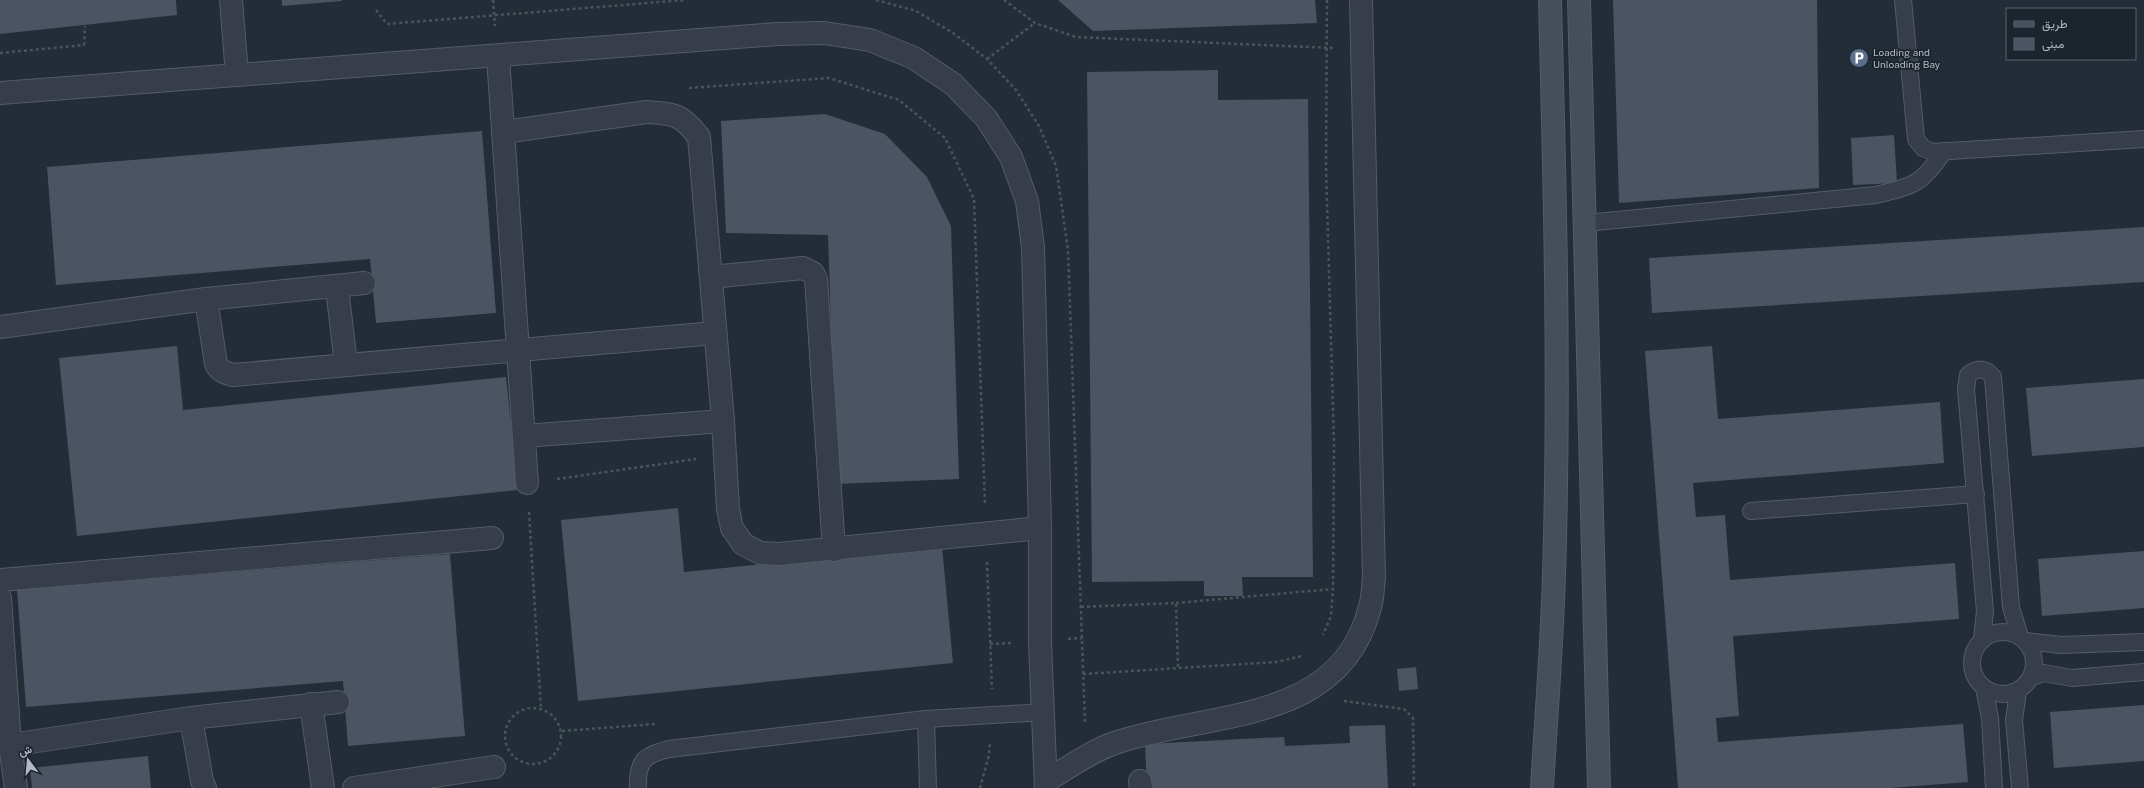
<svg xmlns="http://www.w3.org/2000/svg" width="2144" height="788" font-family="'Public Sans',Vazirmatn,sans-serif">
<rect width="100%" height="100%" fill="#232d38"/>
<!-- building -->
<g fill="#4a5462">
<polygon points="0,0 176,0 177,15 0,34"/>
<polygon points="282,0 342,0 342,1 282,6"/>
<polygon points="1058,0 1315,0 1317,23 1093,31"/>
<polygon points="1613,0 1817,0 1819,188 1619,203"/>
<polygon points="1218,70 1218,100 1308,99 1313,577 1242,577 1243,596 1204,596 1204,581 1092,582 1087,72"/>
<polygon points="825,114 885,134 927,177 951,226 959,479 836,484 828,235 726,233 721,121"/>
<polygon points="482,131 496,313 376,323 370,259 56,285 47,167"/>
<polygon points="1894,135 1897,183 1853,185 1851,138"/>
<polygon points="2144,227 2144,282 1652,313 1649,258"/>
<polygon points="177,346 183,410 506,377 518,490 77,536 59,358"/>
<polygon points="1712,346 1718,419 1940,402 1944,463 1693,483 1696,517 1725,515 1730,580 1955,563 1959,619 1733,636 1739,716 1716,718 1718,742 1963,724 1968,782 1891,788 1678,788 1645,351"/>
<polygon points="2144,379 2144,447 2032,456 2026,388"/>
<polygon points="678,508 684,572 942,546 953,663 578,701 561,520"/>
<polygon points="2144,551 2144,608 2042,616 2038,559"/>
<polygon points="450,554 465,736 348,746 343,681 26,707 17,590"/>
<polygon points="1416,667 1418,689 1399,691 1397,669"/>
<polygon points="2144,705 2144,761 2054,768 2050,712"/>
<polygon points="1385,725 1388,788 1147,788 1145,744 1284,737 1285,746 1350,743 1349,726"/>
<polygon points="148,756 151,788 32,788 30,768"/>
</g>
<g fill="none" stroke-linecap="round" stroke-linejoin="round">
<!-- lane casing -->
<g stroke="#555c66" stroke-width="18">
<g id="lane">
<polyline points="1903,0 1916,139 1923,148 1933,152 2144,139"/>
<path d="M1585 223 1876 195C1914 186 1922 184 1944 151"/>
<polyline points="1751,511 1976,494"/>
<circle cx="2003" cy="663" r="31"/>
<path d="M1982 640 1985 611 1966 389 1968 375C1978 367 1986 368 1993 377L2011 607 2020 637"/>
<polyline points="2025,641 2061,645 2144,642"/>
<polyline points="2031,677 2044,673 2072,678 2144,672"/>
<polyline points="1984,688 1990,718 1994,788"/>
<polyline points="2018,691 2014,720 2020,788"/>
<polyline points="926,719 928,788"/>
<path d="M638 788C637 761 644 755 669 749L926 719 1044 712"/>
</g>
</g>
<!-- street casing -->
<g stroke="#555c66" stroke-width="24">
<g id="street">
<polyline points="231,0 237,75"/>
<polyline points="498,57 527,483"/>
<polyline points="0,93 777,34 824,33 870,40 914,58 953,84 986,118 1011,157 1027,201 1033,247 1040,528 1040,642 1046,788"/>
<path d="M503 132 647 112C675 114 681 114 699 137L723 421 728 509 732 528 743 544 760 553 779 554 1040 528"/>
<polyline points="711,277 803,268 813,273 816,279 834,550"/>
<polyline points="337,288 346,364"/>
<path d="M206 299 216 364C220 371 225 373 233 375L715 333"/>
<polyline points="0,327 206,299 364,283"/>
<polyline points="524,436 723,421"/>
<polyline points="0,580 492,538"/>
<polyline points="0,598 10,745 16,788"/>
<polyline points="311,704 323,788"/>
<polyline points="191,718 202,781 205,788"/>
<polyline points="10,745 191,718 338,702"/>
<path d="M1046 781C1068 768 1091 751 1115 743 1208 711 1340 726 1370 607 1373 597 1373 586 1374 577L1361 0"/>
<polyline points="1140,781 1141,788"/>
<polyline points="354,788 494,767"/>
</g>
</g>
<!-- secondary casing -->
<g stroke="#555c66" stroke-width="24">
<g id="secondary">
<polyline points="1579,0 1599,788"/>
<path d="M1542 788C1546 717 1552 646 1554 574 1560 383 1555 191 1550 0"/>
</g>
</g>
<!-- path -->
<g stroke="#455659" stroke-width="2.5" stroke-dasharray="3 3" stroke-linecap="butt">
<polyline points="493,0 495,26"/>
<polyline points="876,0 916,11 953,33 987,59 1016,90 1039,126 1056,166 1068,250 1085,724"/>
<polyline points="1004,0 1035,23 1076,37 1333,48"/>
<polyline points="1327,0 1326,168 1334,444 1333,589"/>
<polyline points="376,10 387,24 685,0"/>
<polyline points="0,53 84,45 85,26"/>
<polyline points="987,59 1035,23"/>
<polyline points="689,88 829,78 899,100 945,138 974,199 985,505"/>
<polyline points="557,479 696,459"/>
<polyline points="529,512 541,709"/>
<polyline points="987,562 992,689"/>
<polyline points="1176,603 1333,589 1331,616 1323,635"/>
<polyline points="1081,607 1176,603 1178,667"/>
<polyline points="1068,639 1082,638"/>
<polyline points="990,644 1012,643"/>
<polyline points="1083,674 1276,662 1302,656"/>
<polyline points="1344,701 1404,709 1413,718 1414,788"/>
<circle cx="533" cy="736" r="28"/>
<polyline points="562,731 655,724"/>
<polyline points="980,788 989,755 990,742"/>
</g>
<!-- lane -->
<use href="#lane" stroke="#373e49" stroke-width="16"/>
<!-- street -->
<use href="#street" stroke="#373e49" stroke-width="22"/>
<!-- secondary -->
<use href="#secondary" stroke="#454e5b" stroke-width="22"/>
</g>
<!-- icons -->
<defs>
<g id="parking-disc" transform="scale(1)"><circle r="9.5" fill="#5c6f8a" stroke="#1c242d"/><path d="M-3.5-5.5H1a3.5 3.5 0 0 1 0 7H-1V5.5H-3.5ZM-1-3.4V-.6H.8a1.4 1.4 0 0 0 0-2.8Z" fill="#fff"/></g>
</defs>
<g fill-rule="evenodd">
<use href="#parking-disc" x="1859" y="58"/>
</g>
<g text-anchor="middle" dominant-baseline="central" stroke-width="3.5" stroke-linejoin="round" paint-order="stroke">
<!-- poi labels -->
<g font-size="10" fill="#b2b9c5" stroke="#1c242d" text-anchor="start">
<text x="1873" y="52">Loading and<tspan x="1873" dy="12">Unloading Bay</tspan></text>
</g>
</g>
<!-- legend -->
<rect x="2006" y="8" width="130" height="52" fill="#1c242d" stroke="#58606a"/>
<rect x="2014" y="21" width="20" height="6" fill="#454e5b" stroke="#58606a"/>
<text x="2042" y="28" font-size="12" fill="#b2b9c5">طريق</text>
<rect x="2014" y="38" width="20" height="12" fill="#4a5462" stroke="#58606a"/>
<text x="2042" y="48" font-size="12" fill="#b2b9c5">مبنى</text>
<!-- north arrow -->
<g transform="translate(28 760) rotate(344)" stroke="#1c242d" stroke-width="3" paint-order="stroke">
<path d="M0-3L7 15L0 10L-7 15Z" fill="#b2b9c5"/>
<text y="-6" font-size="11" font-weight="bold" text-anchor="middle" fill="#b2b9c5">ش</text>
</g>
</svg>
